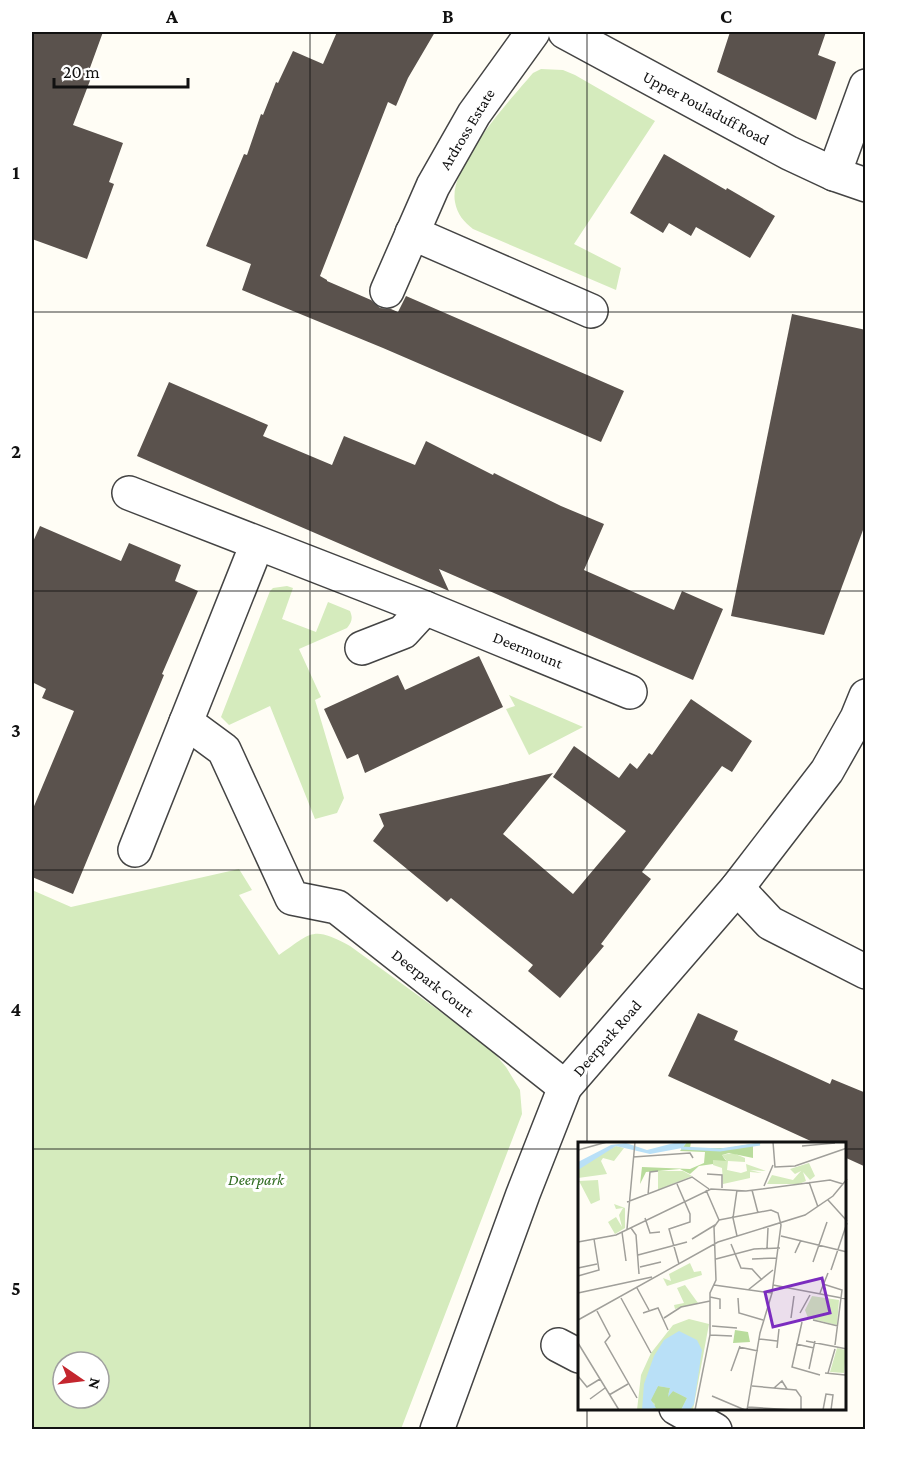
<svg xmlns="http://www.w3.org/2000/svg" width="897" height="1461" font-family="'Crimson Pro',serif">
<rect width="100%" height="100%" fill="#fffdf5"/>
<!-- green -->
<g fill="#d5ebbd" fill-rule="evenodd">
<path d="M541 69 563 70 575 75 655 121 574 244 621 268 616 290 473 229C464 222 457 214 455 202 448 167 511 99 533 73Z"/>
<path d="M287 586 293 588 282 619 316 632 328 602 350 611C353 618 352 622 347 628L299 649 321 697 315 700 344 798 337 813 315 819 270 706 229 725 221 717 270 591 273 588Z"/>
<polygon points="509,695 583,727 529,755 506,709 515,706"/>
<path d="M239 869 252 890 239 895 279 955C311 933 312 925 350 946L489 1047 506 1067 520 1090 522 1114 401 1429H32V890L71 907ZM63 1362H99V1398H63Z"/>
</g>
<!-- building -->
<g fill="#5a524d">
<polygon points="32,32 103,32 87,76 91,78 73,125 123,143 109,182 114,184 87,259 32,239"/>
<polygon points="337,32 435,32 408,78 396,106 388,102 320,276 327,280 327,281 371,300 380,308 391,309 398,312 406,296 624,391 601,442 383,348 242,290 251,264 206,246 244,154 247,155 261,114 263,115 276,82 278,83 293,51 323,64"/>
<polygon points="730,32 826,32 818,55 836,62 816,120 717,72"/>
<polygon points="664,154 726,190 727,188 775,216 750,258 696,227 691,236 669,223 663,233 630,213"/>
<polygon points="792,314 866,330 866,522 824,635 731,616"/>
<polygon points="169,382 268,425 263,436 332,465 344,436 415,465 426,441 493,475 494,473 561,506 604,524 584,570 674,610 682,591 723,609 693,680 439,569 449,591 137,456"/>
<polygon points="40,526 121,561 129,543 181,565 175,581 198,591 162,674 164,675 73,894 32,877 32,811 74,711 42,698 46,689 32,682 32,544"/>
<polygon points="479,656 503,707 365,773 358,754 347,759 324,709 398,675 405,690"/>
<polygon points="691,699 752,741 732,772 722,766 642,872 651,879 601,944 604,946 560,998 528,971 533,965 451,898 447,902 373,841 384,826 379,814 553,773 503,834 573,894 626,831 553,777 574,746 619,778 630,763 637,769 649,753 652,755"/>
<polygon points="698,1013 738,1031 734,1040 830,1084 832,1079 866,1093 866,1167 844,1157 844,1143 815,1143 668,1076"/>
</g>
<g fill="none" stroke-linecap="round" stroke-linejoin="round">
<!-- street casing -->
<g stroke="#444" stroke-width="36">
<g id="street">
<polyline points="565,32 789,153 834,174 866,185"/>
<polyline points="834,174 866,86"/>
<polyline points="412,233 591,311"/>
<polyline points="387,291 433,186 474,114 533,32"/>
<polyline points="129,493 425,608 630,692"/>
<polyline points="362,648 403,632 425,608"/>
<polyline points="186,722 224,750 292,898 337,907 565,1087"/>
<polyline points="135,850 257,544"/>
<polyline points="737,888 770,923 866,972"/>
<polyline points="558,1345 579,1356"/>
<polyline points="676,1408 715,1430"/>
<polyline points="437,1430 523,1194 565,1087 737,888 827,771 857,718 866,696"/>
</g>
</g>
<!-- street -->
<use href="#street" stroke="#fff" stroke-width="33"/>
</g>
<!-- grid -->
<path fill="none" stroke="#111" stroke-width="1.5" stroke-opacity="0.55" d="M310 32V1430M587 32V1143M32 312H866M32 591H866M32 870H866M32 1149H579M844 1149H866M587 1408V1430"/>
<g text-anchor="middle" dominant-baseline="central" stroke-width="6" stroke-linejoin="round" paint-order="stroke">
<!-- street labels -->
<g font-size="16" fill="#111" stroke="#fff">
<text transform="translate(706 108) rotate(28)">Upper Pouladuff Road</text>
<text transform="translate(467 129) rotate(-59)">Ardross Estate</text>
<text transform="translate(528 650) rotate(22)">Deermount</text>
<text transform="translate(433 983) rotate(38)">Deerpark Court</text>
<text transform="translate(607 1038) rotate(-49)">Deerpark Road</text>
</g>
<!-- park labels -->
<g font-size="16" font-style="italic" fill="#2f6b1f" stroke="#fff">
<text x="256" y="1179">Deerpark</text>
</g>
</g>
<!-- overview -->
<g transform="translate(578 1142)">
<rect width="268" height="268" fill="#fffdf5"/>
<path d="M38 4 46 6 36 19 25 16 23 19 29 32 0 36V28L9 19ZM155 11 167 16V20L150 19 149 28 163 31 169 29 168 22 188 29 172 28 184 31 172 30V36L145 42 144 26 135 23V18H148L144 13ZM231 21 237 34 232 38 225 30 228 39 221 42H189L194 33 215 38 223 29 217 32 212 27ZM80 29H105L114 34 80 48ZM20 38 22 58 13 62 1 39ZM36 62 47 66V86L37 92 30 80 38 75 44 85 41 73 45 66 38 67ZM112 121 116 130 123 129 124 133 89 144 85 136 93 139 91 132ZM107 143 120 161 97 167 96 163 106 161 99 146ZM234 154 261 158 259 183 230 176 227 168ZM111 177 131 182 115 268H59L63 233 73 211 95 183ZM259 206 268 208 266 231 252 230Z" fill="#d5ebbd"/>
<path d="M109 0H113L112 6H149L186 0 175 4V16L151 11 144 13 148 19 135 18V22L121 24 112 32 102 27 68 30 62 42 64 25 112 27 126 21 127 10 102 9ZM157 188 170 190 172 200 155 201ZM80 244 92 246 90 253 95 249 109 256 103 268H75L77 262 72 258Z" fill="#b9dc9c"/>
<path d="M100 0H109L104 6 72 12 38 4 0 28V20L33 3 48 1 69 8ZM101 189 119 198 124 208 116 262 112 268H103L109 256 95 249 90 255 92 246 80 244 73 258 78 266 64 268 66 242 76 214 86 198Z" fill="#b9e0f7"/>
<path fill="none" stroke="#b9e0f7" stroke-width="3" d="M103 6 142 8 182 2"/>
<path fill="none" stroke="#a09f9a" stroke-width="1.5" d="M195 0 197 25 217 24 269 6M224 4 257 1M0 8 29 0M55 15 112 11 115 16M129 32 144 33V46M231 40 240 65M99 42 112 72V80L91 87 101 122M186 44 195 23M128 48 141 78M174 48 180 71M70 53 72 30 80 29M250 58 269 79M49 60 114 35 131 47M67 76 72 91 82 90M141 78 193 68 200 71 203 83 194 151 182 191 169 268M53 86 58 93 61 132M49 87 57 0M44 90 48 119M159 94 155 76 159 48M203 94 269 110M114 97 137 83M0 100 38 93 133 47 168 49 252 38 265 42M153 102 163 126 174 127 184 138M221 102 217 111 223 98M189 106 190 86M60 113 109 100M138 117 176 107 202 106M174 117 199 116M235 120 249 80M62 125 83 120M0 126 19 122M253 128 269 81M0 134 21 128 16 97M245 142 264 148 257 203M136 143 194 151M195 143 269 157M59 146 71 168M170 148 195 128M0 151 74 135M242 151 250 131M132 155 142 157V167M43 156 73 211M160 156 161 171 185 178M19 169 32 194 27 200 59 256M65 171 80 166 90 188M222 171 232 153M86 176 103 165 132 159M213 176 216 154M0 178 140 100 227 73 255 54 269 37M235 178 260 184M224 180 214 225 242 233M134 184 159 186M132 193 154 194M181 197 199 199M228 199 269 207M0 201 41 268M218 202 236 206M161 205 180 209M199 206 201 187M231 227 237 199M153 229 162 204M247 231 267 233M250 231 257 207M0 234 9 245 22 237M174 244 218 248 223 255V268M196 246 204 239 209 247M31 253 50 242M134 254 167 268M12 257 27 246M170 265 216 268M117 268 132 193V151L138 138 136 85 141 78M245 268 248 252 255 253 253 268"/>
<path fill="#7b2cbf" fill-opacity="0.15" stroke="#7b2cbf" stroke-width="3" d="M244 136 252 171 195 185 187 150Z"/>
<rect width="268" height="268" fill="none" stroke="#111" stroke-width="3"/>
</g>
<!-- border -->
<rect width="897" height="1461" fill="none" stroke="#ffffff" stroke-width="66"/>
<!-- north arrow -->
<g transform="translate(81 1380) rotate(104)"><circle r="28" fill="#ffffff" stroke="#a0a0a0" stroke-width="1.5"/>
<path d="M0-4.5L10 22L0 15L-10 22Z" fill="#c4262e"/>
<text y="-9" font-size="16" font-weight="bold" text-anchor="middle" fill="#111111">N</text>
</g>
<!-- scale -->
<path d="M54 78v9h134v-9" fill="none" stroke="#111111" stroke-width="3"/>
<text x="63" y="78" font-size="18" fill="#111111" stroke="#ffffff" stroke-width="4.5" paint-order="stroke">20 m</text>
<rect x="33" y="33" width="831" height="1395" fill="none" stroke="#111" stroke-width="2"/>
<g font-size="20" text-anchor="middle" font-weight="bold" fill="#111">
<text x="172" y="23">A</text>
<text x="448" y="23">B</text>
<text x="726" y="23">C</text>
<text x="16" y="179">1</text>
<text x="16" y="458">2</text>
<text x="16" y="737">3</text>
<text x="16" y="1016">4</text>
<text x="16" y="1295">5</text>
</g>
</svg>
